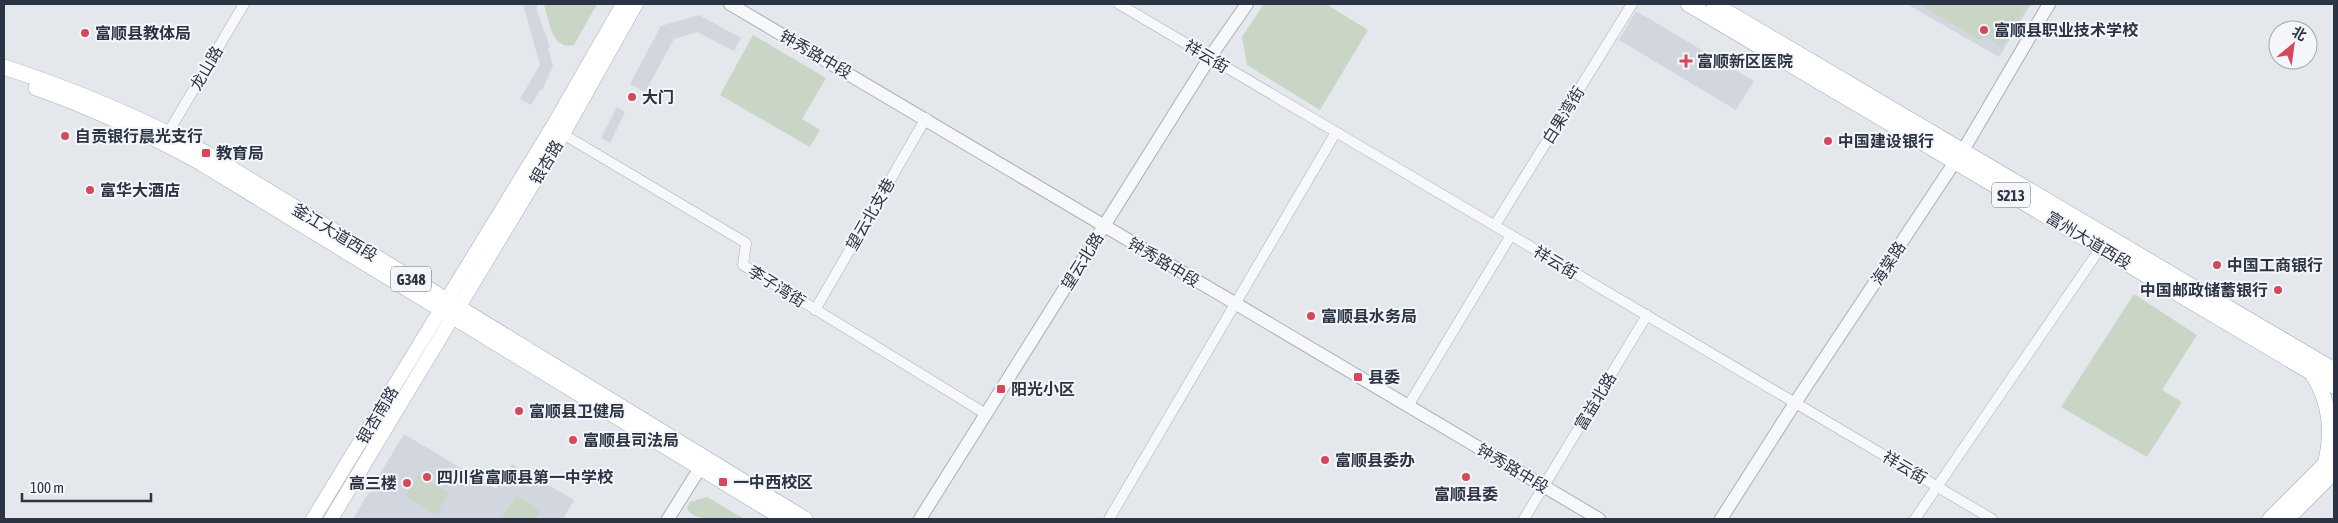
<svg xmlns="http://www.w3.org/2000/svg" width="2338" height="523" font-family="'Asap Condensed','Noto Sans SC',sans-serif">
<rect width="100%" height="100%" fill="#e4e7ec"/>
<!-- built -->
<g fill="#d2d6de">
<polygon points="523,4 537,4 537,11 550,47 548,48 553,66 542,90 540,90 531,105 520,99 540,65"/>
<polygon points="1907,4 2031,4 1999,57"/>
<polygon points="1636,11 1754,81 1736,110 1619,40"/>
<polygon points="699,15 741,38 734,51 697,32 674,39 645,92 630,84 661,26"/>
<polygon points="617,107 625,112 610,143 601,138"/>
<polygon points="404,434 496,489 512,464 574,500 563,519 353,519"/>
</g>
<!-- green -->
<g fill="#c9d6c5">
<path d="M544 4H597L574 45C551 51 549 19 544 4Z"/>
<polygon points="1264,4 1326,4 1368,30 1320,110 1247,65 1242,37"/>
<polygon points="1920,4 2029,4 2002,47 1985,36 1981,41"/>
<polygon points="753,35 826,78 802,119 820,130 810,147 720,95"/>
<polygon points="2134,294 2197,335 2162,390 2182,402 2147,457 2061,407"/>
<polygon points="418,475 449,493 436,515 405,496"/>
<polygon points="516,495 540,510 535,519 501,519"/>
<path d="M707 497 744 519C729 519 690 523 687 507L690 502Z"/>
</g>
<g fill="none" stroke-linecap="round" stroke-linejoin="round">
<!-- minor casing -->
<g stroke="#a9aeb7" stroke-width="11">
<g id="minor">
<polyline points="1119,4 1992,519"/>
<polyline points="168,133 244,4"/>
<polyline points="563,134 746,243 743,265 986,414"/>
<polyline points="1495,225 1632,4"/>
<polyline points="815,310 926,118"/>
<polyline points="1408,406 1511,235"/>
<polyline points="1109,519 1336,132"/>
<polyline points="1524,519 1647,315"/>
<polyline points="1915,519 2095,256"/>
</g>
</g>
<!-- tertiary casing -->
<g stroke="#a9aeb7" stroke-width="14">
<g id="tertiary">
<polyline points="730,4 1599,519"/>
<polyline points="668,519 700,468"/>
<polyline points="920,519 1210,57 1247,4"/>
<polyline points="1721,519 1795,403 1968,142 2049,4"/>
</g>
</g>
<!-- secondary casing -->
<g stroke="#a9aeb7" stroke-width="15">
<g id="secondary">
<polyline points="313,519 553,126 623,4"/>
<polyline points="331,519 563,134 636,4"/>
</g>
</g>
<!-- primary casing -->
<g stroke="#a3abb8" stroke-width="16">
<g id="primary">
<polyline points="1688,4 2334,386"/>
<polyline points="1714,4 2334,370"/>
<path d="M4 67C74 90 141 118 206 153L805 519"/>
<path d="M36 88C93 108 148 134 201 163L784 519"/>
<path d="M2313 375C2331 404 2333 433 2325 465"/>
<polyline points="2270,519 2331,458"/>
<polyline points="2287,519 2334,472"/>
</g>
</g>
<!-- minor -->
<use href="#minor" stroke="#f7f8fa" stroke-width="10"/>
<!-- tertiary -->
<use href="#tertiary" stroke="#f7f8fa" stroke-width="12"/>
<!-- secondary -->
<use href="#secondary" stroke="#fff" stroke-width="14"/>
<!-- primary -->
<use href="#primary" stroke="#fff" stroke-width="15"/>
</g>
<!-- markers -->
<g fill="#d1495b" stroke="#f4f6f9" stroke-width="2">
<circle cx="1984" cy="30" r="5"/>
<circle cx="85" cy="33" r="5"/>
<path d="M1683.5 53.5h5v5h5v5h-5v5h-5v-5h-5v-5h5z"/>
<circle cx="632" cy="97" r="5"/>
<circle cx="65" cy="136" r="5"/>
<circle cx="1828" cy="141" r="5"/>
<rect x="201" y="148" width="10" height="10" rx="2.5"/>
<circle cx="90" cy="190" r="5"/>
<circle cx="2217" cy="265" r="5"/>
<circle cx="2278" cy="290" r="5"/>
<circle cx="1311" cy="316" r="5"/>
<rect x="1353" y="372" width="10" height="10" rx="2.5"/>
<rect x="996" y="384" width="10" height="10" rx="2.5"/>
<circle cx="519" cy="411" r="5"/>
<circle cx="573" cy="440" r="5"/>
<circle cx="1325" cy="460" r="5"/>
<circle cx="427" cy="477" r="5"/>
<circle cx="1466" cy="477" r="5"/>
<rect x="718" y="477" width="10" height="10" rx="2.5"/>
<circle cx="407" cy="483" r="5"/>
</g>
<g text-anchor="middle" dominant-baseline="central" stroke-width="4" stroke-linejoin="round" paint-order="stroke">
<!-- shield labels -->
<g fill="#f4f6f9" stroke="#676e7b" stroke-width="1">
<rect x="1992" y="182.5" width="38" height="25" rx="4"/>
<rect x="391" y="266.5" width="40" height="25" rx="4"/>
</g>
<g font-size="15" font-weight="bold" fill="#2b3445">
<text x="2011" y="195">S213</text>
<text x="411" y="279">G348</text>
</g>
<!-- poi labels -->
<g font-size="16" font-weight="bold" fill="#2b3445" stroke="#f4f6f9" text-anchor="start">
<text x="1994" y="30">富顺县职业技术学校</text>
<text x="95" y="33">富顺县教体局</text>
<text x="1697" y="61">富顺新区医院</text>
<text x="642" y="97">大门</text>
<text x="75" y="136">自贡银行晨光支行</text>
<text x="1838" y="141">中国建设银行</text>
<text x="216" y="153">教育局</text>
<text x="100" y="190">富华大酒店</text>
<text x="2227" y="265">中国工商银行</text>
<text x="2268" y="290" text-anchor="end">中国邮政储蓄银行</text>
<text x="1321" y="316">富顺县水务局</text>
<text x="1368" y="377">县委</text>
<text x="1011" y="389">阳光小区</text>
<text x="529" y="411">富顺县卫健局</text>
<text x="583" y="440">富顺县司法局</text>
<text x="1335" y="460">富顺县委办</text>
<text x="437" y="477">四川省富顺县第一中学校</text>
<text x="733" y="482">一中西校区</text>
<text x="397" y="483" text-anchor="end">高三楼</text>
<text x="1466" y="494" text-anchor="middle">富顺县委</text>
</g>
<!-- street labels -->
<g font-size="16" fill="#2b3445" stroke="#f4f6f9">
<text transform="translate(816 54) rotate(30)">钟秀路中段</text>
<text transform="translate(1207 56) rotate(31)">祥云街</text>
<text transform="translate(206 68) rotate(-60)">龙山路</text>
<text transform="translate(1563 115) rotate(-58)">白果湾街</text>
<text transform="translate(546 162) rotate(-59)">银杏路</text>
<text transform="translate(870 214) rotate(-60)">望云北支巷</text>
<text transform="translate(335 232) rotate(31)">釜江大道西段</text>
<text transform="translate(2089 240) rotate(31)">富州大道西段</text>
<text transform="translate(1082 261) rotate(-58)">望云北路</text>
<text transform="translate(1164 262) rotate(31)">钟秀路中段</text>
<text transform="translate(1556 262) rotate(31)">祥云街</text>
<text transform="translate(1888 263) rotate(-57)">海棠路</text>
<text transform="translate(777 286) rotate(32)">李子湾街</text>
<text transform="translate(1595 401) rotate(-59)">富益北路</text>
<text transform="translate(377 415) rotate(-59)">银杏南路</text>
<text transform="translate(1905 467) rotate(31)">祥云街</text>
<text transform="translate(1513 468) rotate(31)">钟秀路中段</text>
</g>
</g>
<!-- border -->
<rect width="2338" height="523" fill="none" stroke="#2b3445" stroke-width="10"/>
<!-- north arrow -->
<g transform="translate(2293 45) rotate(29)"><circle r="24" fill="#f4f6f9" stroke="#a4a8b1"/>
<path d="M0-4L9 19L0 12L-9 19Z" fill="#d1495b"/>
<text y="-8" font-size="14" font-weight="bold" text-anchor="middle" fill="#2b3445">北</text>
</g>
<!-- scale -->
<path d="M22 493v8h129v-8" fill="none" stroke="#2b3445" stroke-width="2.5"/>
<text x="30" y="493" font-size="15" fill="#2b3445" stroke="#f4f6f9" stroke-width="4" paint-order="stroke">100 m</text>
</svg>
